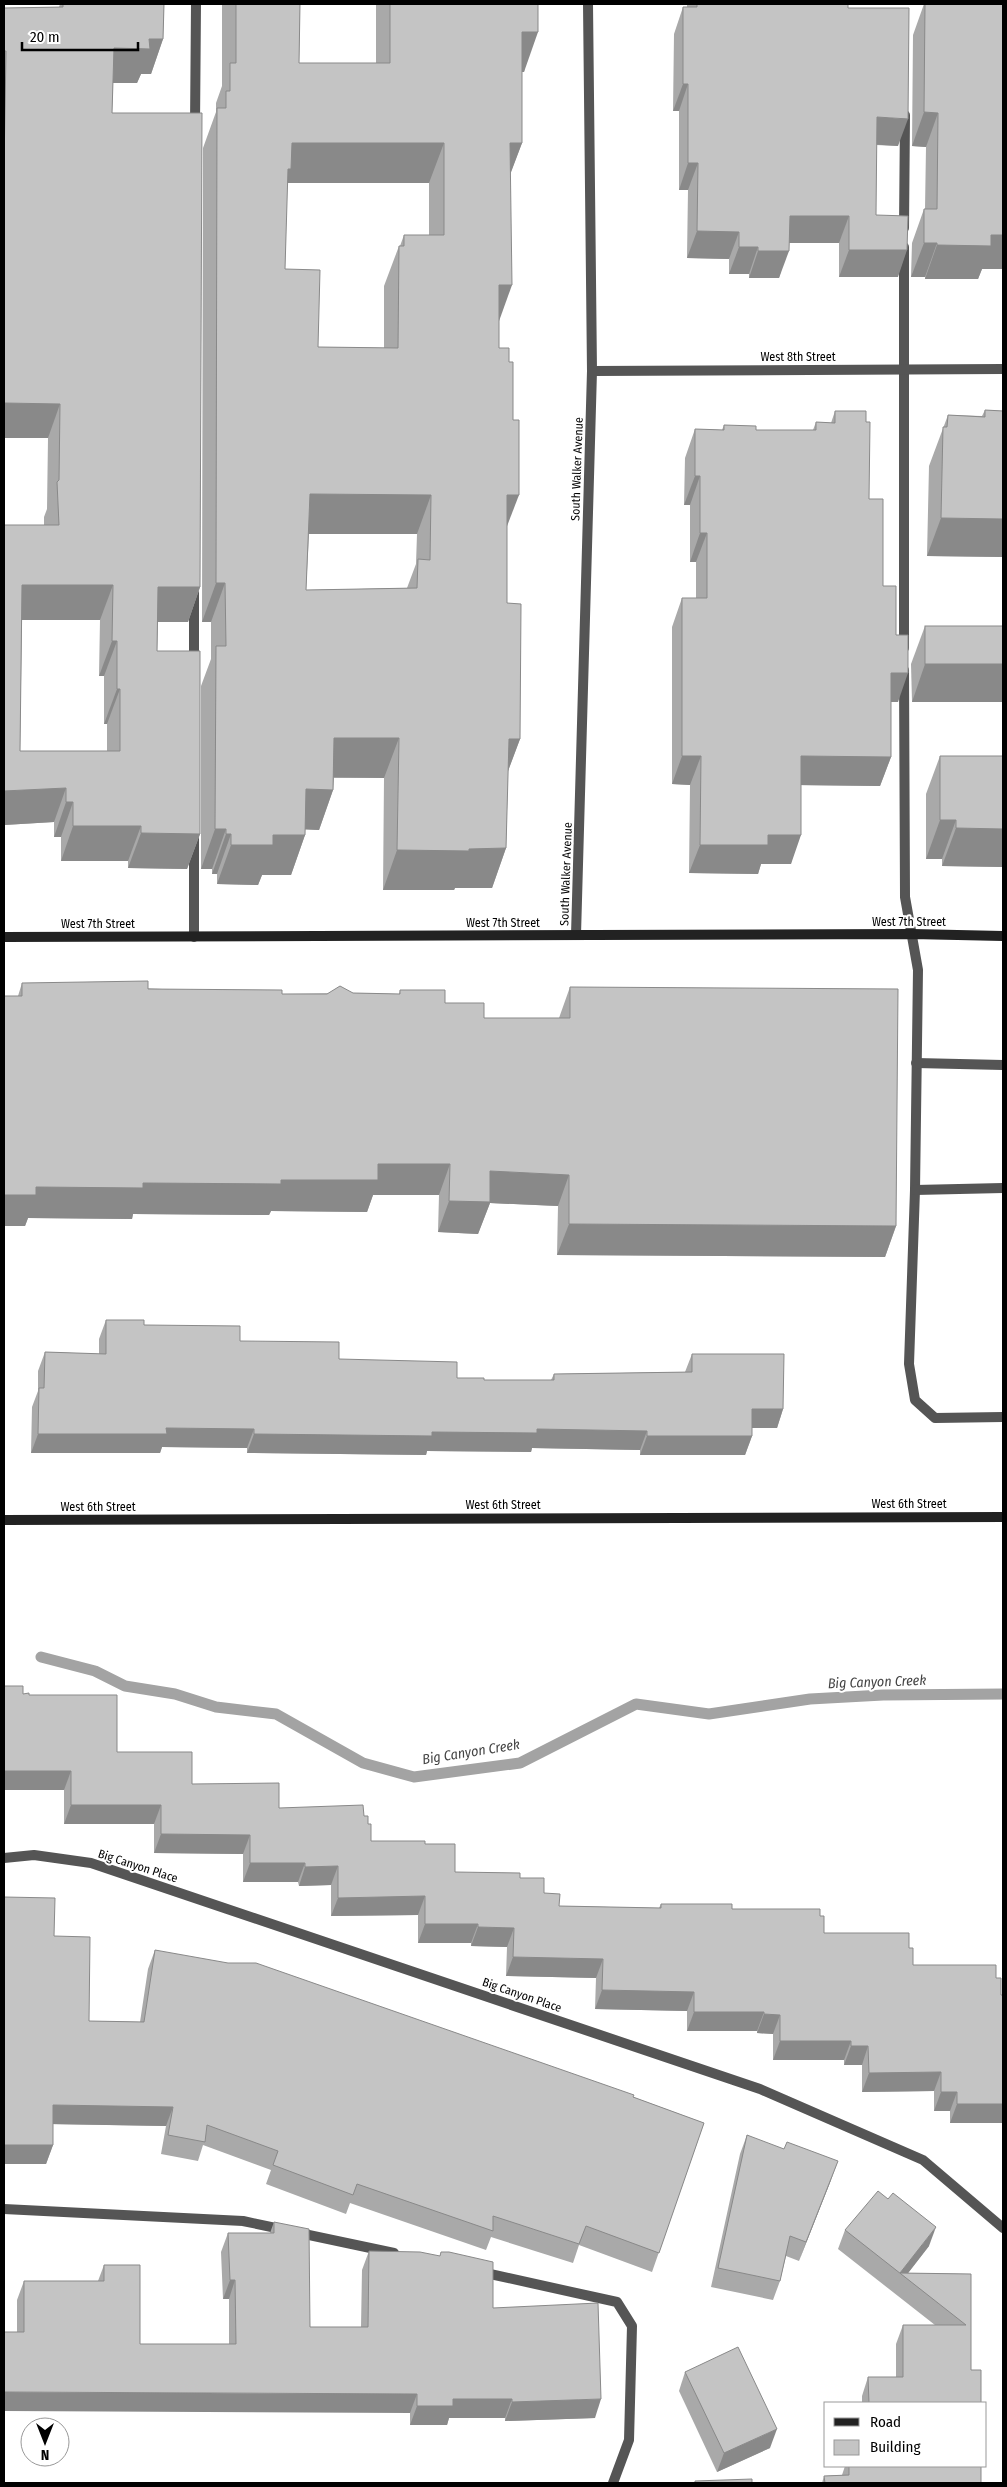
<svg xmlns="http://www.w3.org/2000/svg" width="1007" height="2487" font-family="'Fira Sans Condensed',sans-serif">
<rect width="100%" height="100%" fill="#fff"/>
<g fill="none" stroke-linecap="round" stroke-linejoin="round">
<!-- stream -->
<polyline stroke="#a3a3a3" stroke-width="11" points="41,1657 95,1671 125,1686 175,1694 216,1707 276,1714 363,1763 414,1777 520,1763 636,1704 709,1714 810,1699 883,1695 1003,1694"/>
<!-- lane -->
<g stroke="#555" stroke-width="10">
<polyline points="195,126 196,4"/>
<polyline points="904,228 905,115"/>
<polyline points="904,247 904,648"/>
<polyline points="194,663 194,593"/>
<polyline points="904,670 905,897 918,970 915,1190 909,1364 915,1400 935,1418 1003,1417"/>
<polyline points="194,937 194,838"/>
<polyline points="916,1063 1003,1065"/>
<polyline points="915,1190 1003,1188"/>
<polyline points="4,2209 243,2221 394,2253"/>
<polyline points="481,2272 617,2302 632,2326 629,2440 613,2483"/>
</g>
<!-- street -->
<g stroke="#555" stroke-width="10">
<polyline points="592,371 1003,369"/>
<polyline points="576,935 592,371 588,4"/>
<polyline points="4,1858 34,1855 91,1863 760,2089 923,2160 1003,2228"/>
</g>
<!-- secondary -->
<g stroke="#222" stroke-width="10">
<polyline points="4,937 912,934 1003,936"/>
<polyline points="4,1520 1003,1517"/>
</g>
</g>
<!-- wall -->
<g fill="#a9a9a9" fill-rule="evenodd">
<path d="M60 4H164L163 39 151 74H141L137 83H113L112 113 200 587 188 622H158L157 651 200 834 187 869 128 868V861H61V837H54V822L4 825V525H44V517L47 509 48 438H4V8L59 7ZM22 620H100L99 676H104V724H107V751H20Z"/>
<path d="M222 4H300L299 63H376V4H538L524 72H522V143L510 174 499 320V348L507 526V603L520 739 508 771 506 848 492 888H455L454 890H383L384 778H334L333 790 319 830 305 829V835L291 875H262L258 885 217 884V874H212V869H201V686L211 659V622H202L203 148 216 112V103L222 86ZM287 183H429V235H404L400 246H399L384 286V348L318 347 285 269ZM309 534H417L416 564 407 588 306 590Z"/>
<polygon points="687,4 848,4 848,8 898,146 876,145 876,215 898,277 839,277 839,243 789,243 779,278 749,278 749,274 729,274 729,259 687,258 688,190 679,190 679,111 673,111 674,34 683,7 687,7"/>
<polygon points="924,4 1003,4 1003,269 982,269 978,279 925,279 925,277 911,277 912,243 924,209 925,209 926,147 912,146 913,35"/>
<polygon points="985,410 1003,411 1003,557 927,556 929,466 948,415 982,416"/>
<polygon points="835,411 869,499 883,586 896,635 898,702 891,702 891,757 880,786 801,785 791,864 761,864 758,874 689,873 690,785 672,784 672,627 682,598 696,598 696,562 690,562 690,505 684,505 685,458 695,429 722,430 724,425 756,430 813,430 816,422 831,423"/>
<polygon points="925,626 1003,702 912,702 911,664"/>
<polygon points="940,756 1003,756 1003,867 942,866 942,859 926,859 926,794"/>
<polygon points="22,983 282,994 353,993 399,994 400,990 445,1003 484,1018 559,1018 570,987 896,1226 885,1257 557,1255 558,1206 490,1203 478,1234 438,1232 439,1195 373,1195 367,1212 271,1211 269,1215 133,1214 132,1219 28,1218 25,1226 4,1226 18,996"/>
<polygon points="106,1320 144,1325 339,1359 457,1378 484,1380 551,1380 554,1374 685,1372 692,1354 783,1409 777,1428 752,1428 752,1436 745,1455 640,1455 640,1450 532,1448 531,1452 427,1451 426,1455 247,1453 247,1448 162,1447 160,1453 31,1453 32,1407 38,1391 38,1371 45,1352 99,1354 99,1339"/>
<polygon points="23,1694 29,1695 117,1752 192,1784 279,1808 364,1816 368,1824 371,1841 425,1844 455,1872 520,1878 544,1893 559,1906 659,1908 661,1904 820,1916 824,1933 909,1948 913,1965 996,1978 1001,1995 1003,1995 1003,2123 950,2123 950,2111 934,2111 934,2091 862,2092 862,2065 844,2065 844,2060 773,2060 773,2034 757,2033 757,2031 687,2031 687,2011 595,2009 596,1978 506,1976 507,1947 471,1946 471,1943 418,1943 418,1915 331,1916 331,1885 299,1886 298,1882 243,1882 243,1854 154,1853 154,1824 64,1824 64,1790 4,1790"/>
<polygon points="54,1936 89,2021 140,2022 148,1969 155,1950 633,2097 704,2123 652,2272 579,2245 573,2263 491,2237 486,2250 350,2203 346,2214 266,2184 271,2170 203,2145 198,2161 161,2154 166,2126 53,2124 53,2145 46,2164 4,2164"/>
<polygon points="747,2135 831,2180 799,2261 786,2256 780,2281 773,2300 711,2287 740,2154"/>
<polygon points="274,2222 310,2327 361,2327 362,2270 369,2251 493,2308 595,2418 505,2421 505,2418 449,2418 447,2425 410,2425 410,2413 17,2332 17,2300 24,2281 98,2281 104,2265 140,2344 229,2344 229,2299 223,2299 221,2252 228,2233 270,2233"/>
<polygon points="845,2230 929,2246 908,2273 971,2274 971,2370 981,2403 862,2403 862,2396 868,2377 896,2377 896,2344 903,2325 935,2325 838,2249"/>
<polygon points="685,2372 770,2448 717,2472 679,2391"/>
<polygon points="845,2466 981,2466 981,2483 822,2483 824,2476 842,2475"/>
</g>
<!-- shaded-wall -->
<g fill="#898989">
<polygon points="522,32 538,32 524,72 507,72"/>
<polygon points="149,39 163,39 151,74 141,74 137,83 101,83 114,48"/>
<polygon points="683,84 688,84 679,111 673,111"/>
<polygon points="924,112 938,113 926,147 912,146"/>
<polygon points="877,117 908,119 898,146 867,144"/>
<polygon points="292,143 444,143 429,183 286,183 277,208"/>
<polygon points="510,143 522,143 507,183"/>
<polygon points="688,163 698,163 688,190 679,190"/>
<polygon points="790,216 849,216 839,243 780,243"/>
<polygon points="697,231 739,232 729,259 687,258"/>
<polygon points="991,235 1003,235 1003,269 982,269 978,279 925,279 937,245"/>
<polygon points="924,243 937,243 925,277 911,277"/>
<polygon points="739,247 758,247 749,274 729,274"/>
<polygon points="849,250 907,250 898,277 839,277"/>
<polygon points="758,251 789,251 779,278 749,278"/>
<polygon points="499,285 512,285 498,324"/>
<polygon points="4,403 60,404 48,438 4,438"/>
<polygon points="695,476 700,476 690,505 684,505"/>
<polygon points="310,494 431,495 417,534 296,534"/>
<polygon points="507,495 519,495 504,534"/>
<polygon points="941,518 1003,519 1003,557 927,556"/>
<polygon points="700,533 707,533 696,562 690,562"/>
<polygon points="216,583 225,583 211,622 202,622"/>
<polygon points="22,585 113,585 100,620 9,620"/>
<polygon points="158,587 200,587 188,622 145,622"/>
<polygon points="112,641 117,641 104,676 99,676"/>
<polygon points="925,664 1003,664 1003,702 912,702"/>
<polygon points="891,673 908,673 898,702 881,702"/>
<polygon points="117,689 120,689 107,724 104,724"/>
<polygon points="334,738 399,738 384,778 320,777"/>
<polygon points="509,739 520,739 505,779"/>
<polygon points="682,756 701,756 690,785 672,784"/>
<polygon points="801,756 891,757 880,786 791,785"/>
<polygon points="66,788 54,822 4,825 4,791"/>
<polygon points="306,789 333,790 319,830 292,829"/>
<polygon points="66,802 73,802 61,837 54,837"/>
<polygon points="940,820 956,820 942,859 926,859"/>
<polygon points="73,826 141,826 128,861 61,861"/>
<polygon points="956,828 1003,829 1003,867 942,866"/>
<polygon points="215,829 226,829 212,869 201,869"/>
<polygon points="141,833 200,834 187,869 128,868"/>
<polygon points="226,834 231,834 217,874 212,874"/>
<polygon points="273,835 305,835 291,875 262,875 258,885 217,884 231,845"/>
<polygon points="768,835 801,835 791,864 761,864 758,874 689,873 700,845"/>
<polygon points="506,848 492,888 455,888 454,890 383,890 397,850"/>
<polygon points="378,1164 450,1164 439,1195 373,1195 367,1212 271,1211 269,1215 133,1214 132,1219 28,1218 25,1226 4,1226 4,1195 36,1187 143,1183 281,1180"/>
<polygon points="490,1171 569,1175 558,1206 490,1203 478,1234 438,1232 449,1201"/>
<polygon points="569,1224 896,1226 885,1257 557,1255"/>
<polygon points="752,1409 783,1409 777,1428 745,1428"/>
<polygon points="166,1428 254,1429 247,1448 162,1447 160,1453 31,1453 38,1434"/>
<polygon points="537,1429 647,1431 640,1450 532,1448 531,1452 427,1451 426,1455 247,1453 254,1434 432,1432"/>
<polygon points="647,1436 752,1436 745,1455 640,1455"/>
<polygon points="4,1771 71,1771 64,1790 4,1790"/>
<polygon points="71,1805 161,1805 154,1824 64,1824"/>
<polygon points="161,1834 250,1835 243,1854 154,1853"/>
<polygon points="250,1863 305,1863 298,1882 243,1882"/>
<polygon points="338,1866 331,1885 299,1886 305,1867"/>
<polygon points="425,1896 418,1915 331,1916 338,1898"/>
<polygon points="425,1924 478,1924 471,1943 418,1943"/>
<polygon points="478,1927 514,1928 507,1947 471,1946"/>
<polygon points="513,1957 603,1959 596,1978 506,1976"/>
<polygon points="602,1990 694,1992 687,2011 595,2009"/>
<polygon points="694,2012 764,2012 757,2031 687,2031"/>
<polygon points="764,2014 780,2015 773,2034 757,2033"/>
<polygon points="780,2041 851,2041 844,2060 773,2060"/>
<polygon points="851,2046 868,2046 862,2065 844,2065"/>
<polygon points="941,2072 934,2091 862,2092 869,2073"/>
<polygon points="941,2092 957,2092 950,2111 934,2111"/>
<polygon points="957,2104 1003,2104 1003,2123 950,2123"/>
<polygon points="53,2105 173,2107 166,2126 46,2124"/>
<polygon points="4,2145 53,2145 46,2164 4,2164"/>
<polygon points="838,2161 831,2180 799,2261 806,2242"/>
<polygon points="936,2227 929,2246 905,2277 900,2273"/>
<polygon points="230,2280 235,2280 229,2299 223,2299"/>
<polygon points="4,2392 417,2394 410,2413 4,2411"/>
<polygon points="453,2399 512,2399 505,2418 449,2418 447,2425 410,2425 417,2406"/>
<polygon points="601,2399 595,2418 505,2421 512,2402"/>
<polygon points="777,2429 770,2448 717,2472 724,2453"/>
</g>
<!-- building -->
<g fill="#c4c4c4" stroke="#898989" fill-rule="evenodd">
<path d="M63 4H164L163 39H149L150 49 114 48 112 113H202L200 587H158L157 651H200V834L141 833V826H73V802H66V788L4 791V525H59L57 482 59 480 60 404 4 403V167L6 51H4V8L63 7ZM22 585H113L112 641H117V689H120V751H20Z"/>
<path d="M236 4H300L299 63H390V4H538V32H522V143H510L512 285H499V348H509V362H513V420H519V495H507V603L521 604 520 739H509L506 848 469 849V851L397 850 399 738H334L333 790 306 789 305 835H273V845H231V834H226V829H215L216 646H226L225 583H216L217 108H226V91H230V63H236ZM292 143H444V235H404V246H399L398 348 318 347 320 270 285 269 288 169H291ZM310 494 431 495 430 560 418 559 417 588 306 590Z"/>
<polygon points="697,4 848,4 848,8 909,8 908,119 877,117 876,215 908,216 907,250 849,250 849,216 790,216 789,251 758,251 758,247 739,247 739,232 697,231 698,163 688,163 688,84 683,84 683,7 697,7"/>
<polygon points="925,4 1003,4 1003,235 991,235 991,246 937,245 937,243 924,243 924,209 937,209 938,113 924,112"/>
<polygon points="985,410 1003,411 1003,519 941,518 943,427 947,427 948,415 985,417"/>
<polygon points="835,411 866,411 866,422 870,422 869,499 883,499 883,586 896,586 896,635 908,635 908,673 891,673 891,757 801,756 801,835 768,835 768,845 700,845 701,756 682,756 682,598 707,598 707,533 700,533 700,476 695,476 695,429 724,430 724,425 756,426 756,430 816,430 816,422 835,423"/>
<rect x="925" y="626" width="78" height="38"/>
<polygon points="940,756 1003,756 1003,829 956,828 956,820 940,820"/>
<polygon points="148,981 148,989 282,990 282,994 327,994 340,986 353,993 400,994 400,990 445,990 445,1003 484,1003 484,1018 570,1018 570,987 898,989 896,1226 569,1224 569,1175 490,1171 490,1202 449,1201 450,1164 378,1164 378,1180 281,1180 281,1184 143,1183 143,1188 36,1187 36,1195 4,1195 4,996 22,996 22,983"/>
<polygon points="106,1320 144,1320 144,1325 240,1326 240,1341 339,1342 339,1359 457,1362 457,1378 484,1378 484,1380 554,1380 554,1374 692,1372 692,1354 784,1354 783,1409 752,1409 752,1436 647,1436 647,1431 537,1429 537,1433 432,1432 432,1436 254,1434 254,1429 166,1428 167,1434 38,1434 39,1388 44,1388 45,1352 106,1354"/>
<polygon points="4,1686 23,1686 23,1694 29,1693 29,1695 117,1695 117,1752 192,1752 192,1784 279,1783 279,1808 363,1805 364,1816 368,1816 368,1824 371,1824 371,1841 425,1841 425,1844 455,1844 455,1872 520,1873 520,1878 544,1878 544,1893 560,1894 559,1906 661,1908 661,1904 732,1904 732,1909 820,1909 820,1916 824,1916 824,1933 909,1933 909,1948 913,1948 913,1965 996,1965 996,1978 1001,1978 1001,1995 1003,1995 1003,2104 957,2104 957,2092 941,2092 941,2072 869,2073 868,2046 851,2046 851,2041 780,2041 780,2015 764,2014 764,2012 694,2012 694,1992 602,1990 603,1959 513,1957 514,1928 478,1927 478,1924 425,1924 425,1896 338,1898 338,1866 305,1867 305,1863 250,1863 250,1835 161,1834 161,1805 71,1805 71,1771 4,1771"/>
<polygon points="4,1897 55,1898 54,1936 90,1937 89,2021 144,2022 155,1950 228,1963 256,1963 634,2095 633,2097 704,2123 659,2253 586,2226 579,2244 493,2216 493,2231 357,2184 353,2195 273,2165 278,2151 207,2125 205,2142 168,2135 173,2107 53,2105 53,2145 4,2145"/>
<polygon points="747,2135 784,2149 787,2142 838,2161 806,2242 790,2236 780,2281 718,2268"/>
<polygon points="878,2191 888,2199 893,2193 936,2227 900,2273 971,2274 971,2370 981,2370 981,2403 869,2403 868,2377 903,2377 903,2325 966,2325 845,2230"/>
<polygon points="274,2222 309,2229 310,2327 368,2327 369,2251 420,2252 440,2256 441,2252 449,2252 493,2262 493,2308 598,2303 601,2399 512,2402 512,2399 453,2399 453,2406 417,2406 417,2394 4,2392 4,2332 24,2332 24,2281 104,2281 104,2265 140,2265 140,2344 236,2344 235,2280 230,2280 228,2233 274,2233"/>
<polygon points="738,2347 777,2429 724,2453 685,2372"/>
<polygon points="849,2466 981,2466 981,2483 825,2483 824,2476 849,2475"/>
<polygon points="752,2479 752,2483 695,2483 695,2481"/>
</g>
<g text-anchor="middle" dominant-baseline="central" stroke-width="4" stroke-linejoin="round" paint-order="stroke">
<!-- street labels -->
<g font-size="12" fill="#000" stroke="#fff">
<text x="798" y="357">West 8th Street</text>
<text transform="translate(577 469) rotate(-88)">South Walker Avenue</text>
<text transform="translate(566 874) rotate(-88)">South Walker Avenue</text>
<text x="909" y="922">West 7th Street</text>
<text x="503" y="923">West 7th Street</text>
<text x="98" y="924">West 7th Street</text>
<text x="909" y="1504">West 6th Street</text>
<text x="503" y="1505">West 6th Street</text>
<text x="98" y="1507">West 6th Street</text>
<text transform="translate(138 1866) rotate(18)">Big Canyon Place</text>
<text transform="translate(522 1995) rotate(19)">Big Canyon Place</text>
</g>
<!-- water labels -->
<g font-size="14" font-style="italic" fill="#444" stroke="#fff">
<text transform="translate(877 1682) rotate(-2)">Big Canyon Creek</text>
<text transform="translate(471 1752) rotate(-9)">Big Canyon Creek</text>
</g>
</g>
<!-- border -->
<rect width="1007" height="2487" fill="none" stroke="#000000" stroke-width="10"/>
<!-- legend -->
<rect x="824" y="2402" width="162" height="65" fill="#ffffff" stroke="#999999"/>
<rect x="834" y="2418" width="25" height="8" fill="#222222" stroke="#999999"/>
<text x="870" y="2427" font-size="15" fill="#000000">Road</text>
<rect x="834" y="2440" width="25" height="15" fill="#c4c4c4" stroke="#999999"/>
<text x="870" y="2452" font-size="15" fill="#000000">Building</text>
<!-- north arrow -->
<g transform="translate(45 2442) rotate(180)"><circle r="24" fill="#ffffff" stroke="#999999"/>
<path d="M0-4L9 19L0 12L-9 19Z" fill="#000000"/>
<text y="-8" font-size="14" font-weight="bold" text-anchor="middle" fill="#000000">N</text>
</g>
<!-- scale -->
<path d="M22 42v8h116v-8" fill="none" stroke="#000000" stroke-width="2.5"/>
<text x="30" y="42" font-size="15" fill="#000000" stroke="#ffffff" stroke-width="4" paint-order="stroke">20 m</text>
</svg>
